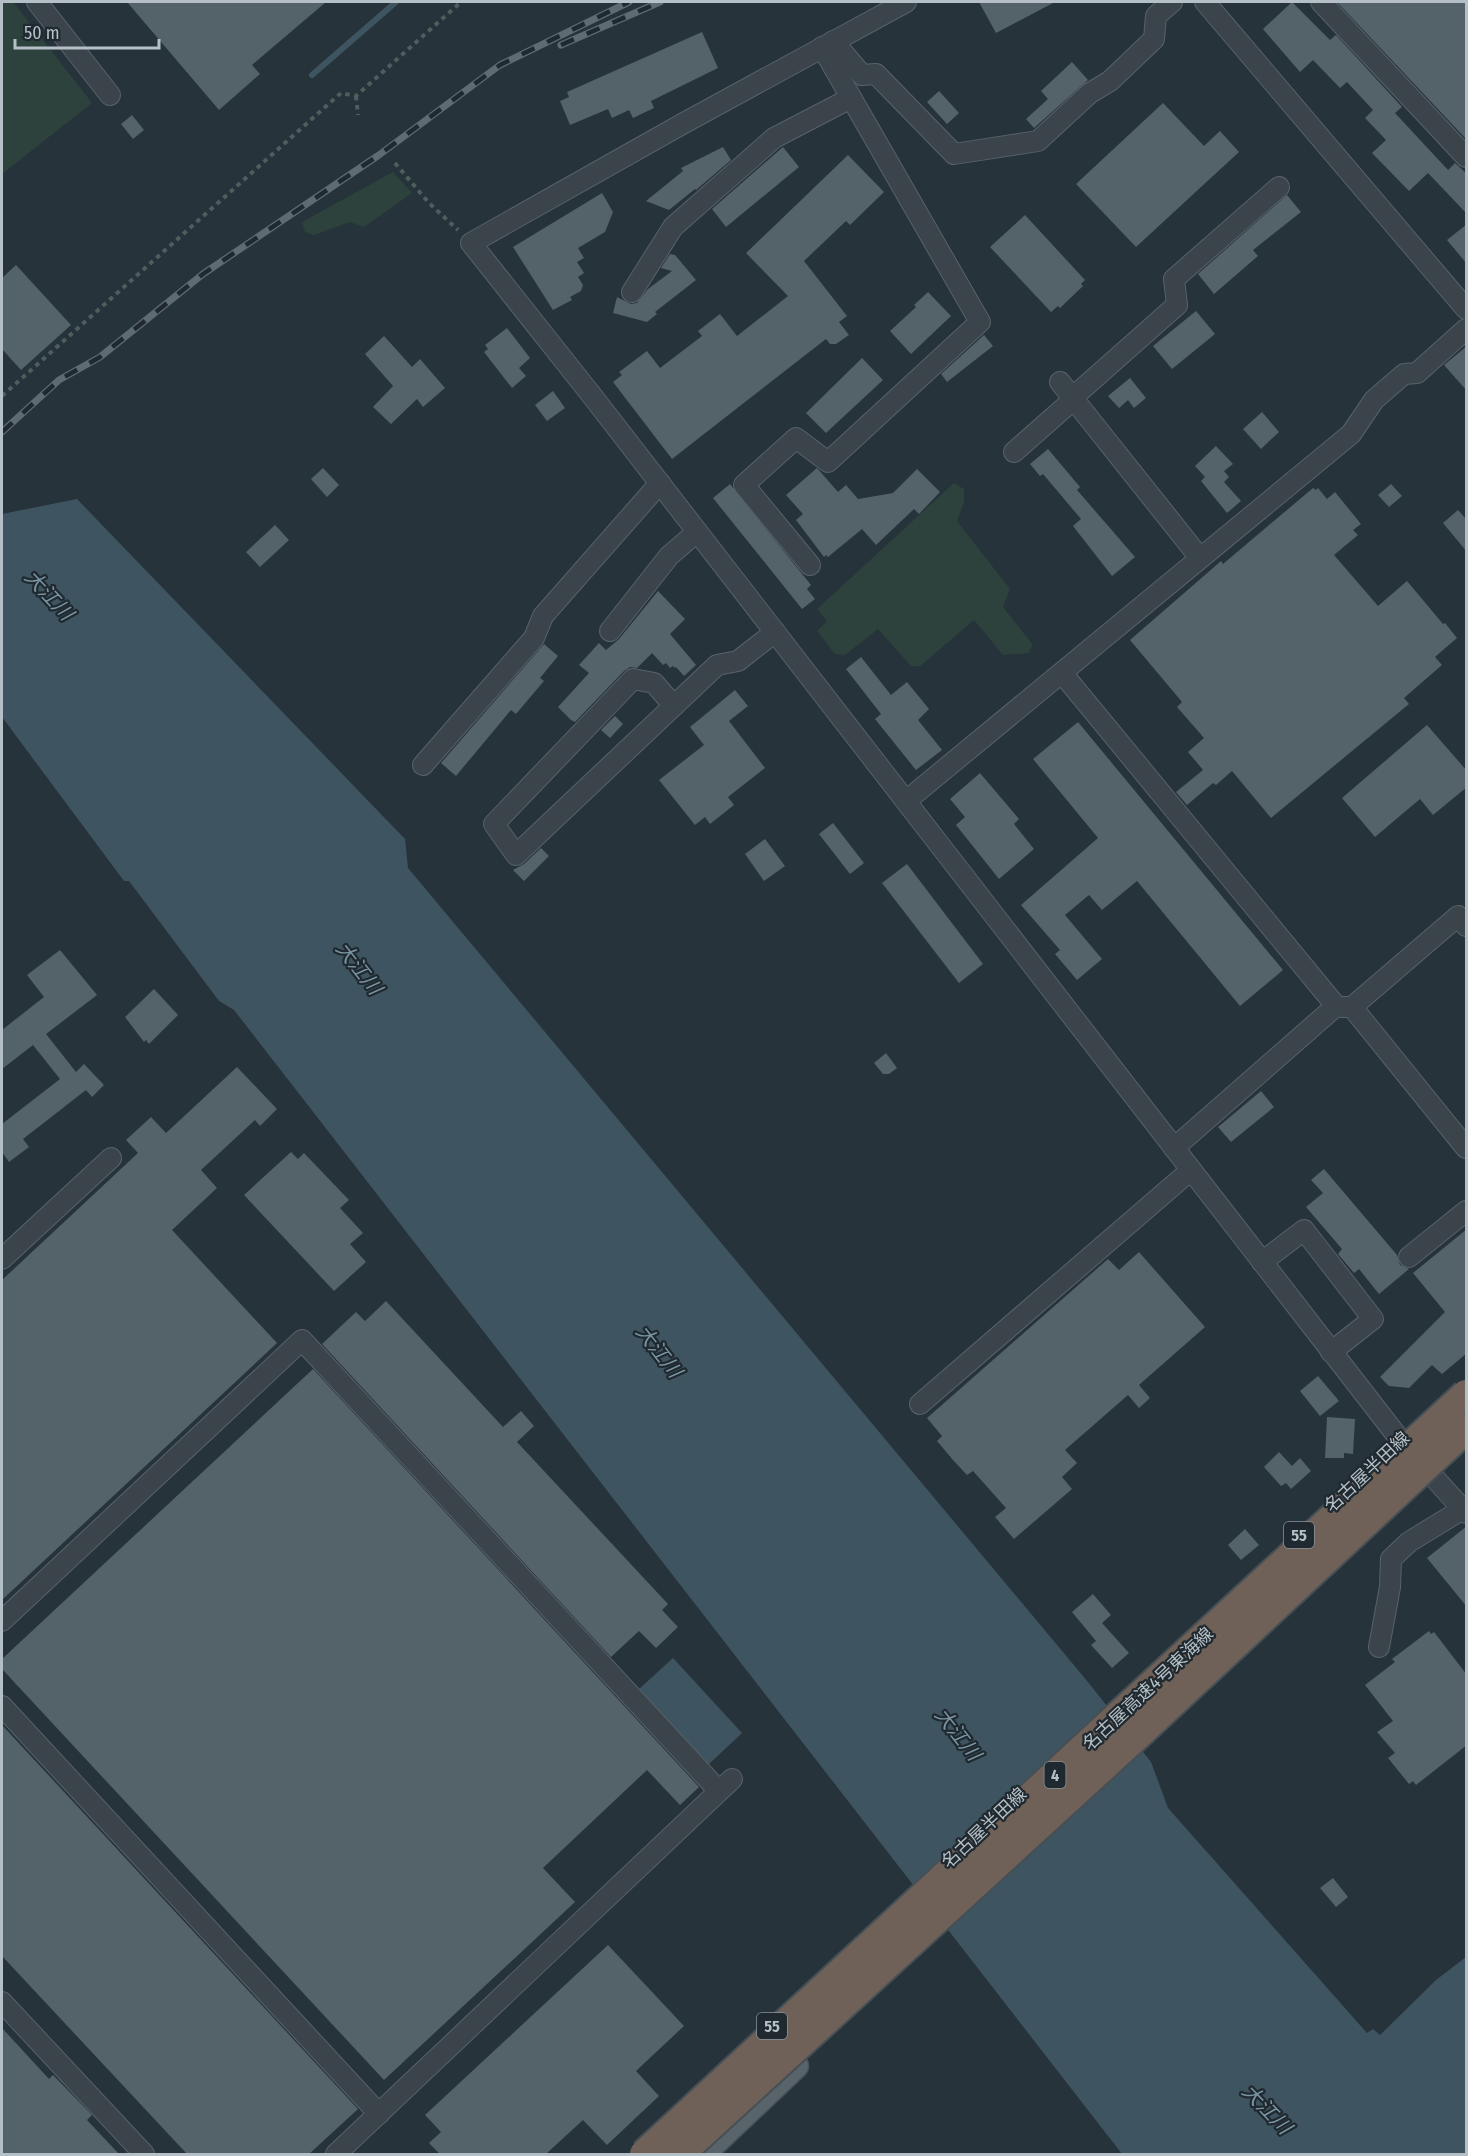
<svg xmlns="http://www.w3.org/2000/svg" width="1468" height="2156" font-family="'Fira Sans Condensed','Noto Sans JP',sans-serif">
<rect width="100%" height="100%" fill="#26333a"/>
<!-- green -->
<g fill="#2e423d">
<polygon points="2,2 13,2 92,103 2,174"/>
<polygon points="393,172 412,193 364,227 350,222 314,235 305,232 302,222"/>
<polygon points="954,483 964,489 964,502 957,521 1010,589 1003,607 1033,645 1028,653 1003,655 974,620 920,666 911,666 878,629 845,655 835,654 817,631 827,621 817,609"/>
</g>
<!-- water -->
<g fill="#3e5460">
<polygon points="77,499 405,839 408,868 1088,1682 1151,1762 1168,1808 1367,2033 1373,2029 1380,2035 1436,1980 1466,1957 1466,2154 1122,2154 234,1010 219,1001 129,881 124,881 2,717 2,514"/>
<polygon points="673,1658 742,1733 708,1765 638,1690"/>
</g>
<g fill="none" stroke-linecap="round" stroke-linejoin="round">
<!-- stream -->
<polyline stroke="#3e5460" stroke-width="6" points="312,75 396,2"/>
</g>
<!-- building -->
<g fill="#54626a">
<polygon points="127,2 326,2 252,65 260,74 219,110"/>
<polygon points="979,2 1055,2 996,33"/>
<polygon points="1292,2 1330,40 1336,35 1402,107 1395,113 1448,170 1455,163 1467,174 1467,214 1428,173 1409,191 1372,153 1386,140 1365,118 1373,110 1347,82 1340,88 1313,60 1300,72 1263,29"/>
<polygon points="1337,2 1467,2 1467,140"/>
<polygon points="702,32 718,68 651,101 654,108 633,118 629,110 612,118 608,109 570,125 560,101 569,97 567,92"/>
<polygon points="1072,62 1088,80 1034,128 1026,119 1048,99 1041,91"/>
<polygon points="939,91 959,113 947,124 927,102"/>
<polygon points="1163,103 1204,146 1220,131 1239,152 1136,247 1076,184"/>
<polygon points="132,115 144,130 133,139 121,124"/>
<polygon points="723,147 731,160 696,190 695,189 669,210 646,201 683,171 681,168"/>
<polygon points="783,147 799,167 726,227 712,209"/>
<polygon points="848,155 884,192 850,225 846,221 804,261 847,316 839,322 849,335 836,344 830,344 826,339 672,459 613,382 622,375 619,372 647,351 660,368 702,336 698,331 720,314 737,336 788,296 746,253"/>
<polygon points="602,193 613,212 605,232 578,248 584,258 577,262 584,273 578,277 583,285 581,291 570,297 572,300 553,310 513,247"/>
<polygon points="1287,195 1301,212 1253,250 1258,256 1214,294 1198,274"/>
<polygon points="1025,215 1085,280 1081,284 1083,286 1060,308 1058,306 1051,312 990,247"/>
<polygon points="1467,224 1467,264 1447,240"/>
<polygon points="670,254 675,255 696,280 655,312 657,314 647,322 613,313 617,297 631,304 637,303 648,289 672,271 661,268"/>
<polygon points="16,265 71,325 21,370 2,349 2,278"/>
<polygon points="928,292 951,316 911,354 890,331 916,307 914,305"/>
<polygon points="1196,311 1215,334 1172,369 1153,346"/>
<polygon points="507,328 530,358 519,368 526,376 512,388 484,352 488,349 485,345"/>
<polygon points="984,335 993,346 947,382 941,374"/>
<polygon points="384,336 412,367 420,359 445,388 423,407 417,399 391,424 373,407 393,386 365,354"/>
<polygon points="1467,346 1467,391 1444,365"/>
<polygon points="862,358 883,380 826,433 806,413"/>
<polygon points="1130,378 1146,398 1134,408 1128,400 1119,408 1108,396"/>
<polygon points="553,391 565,408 547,421 535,405"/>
<polygon points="1262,412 1279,432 1261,449 1243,429"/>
<polygon points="1216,446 1233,464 1224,471 1229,477 1224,482 1241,501 1227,513 1201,481 1205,477 1195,466"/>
<polygon points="1048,449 1080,487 1077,490 1135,557 1112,576 1073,526 1081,519 1043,474 1040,476 1030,464"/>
<polygon points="323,468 339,485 327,497 311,479"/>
<polygon points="817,468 838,492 846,485 858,499 893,493 917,469 940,492 919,514 914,509 876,545 862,529 828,557 826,555 824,557 796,520 803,514 786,495"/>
<polygon points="730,484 811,585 807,589 815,599 802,609 713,498"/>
<polygon points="1391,484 1402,496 1389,507 1378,495"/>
<polygon points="1313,488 1316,490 1318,488 1327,499 1335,492 1361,524 1353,530 1358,535 1334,555 1378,606 1407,581 1443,624 1445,623 1457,638 1435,657 1442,665 1404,698 1409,704 1271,818 1232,771 1216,785 1213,783 1187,805 1176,792 1203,770 1188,752 1204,738 1177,707 1182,702 1130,640 1221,561 1223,564"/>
<polygon points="1458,510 1467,520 1467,552 1443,523"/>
<polygon points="275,525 289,540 260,567 246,552"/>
<polygon points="658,591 685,619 670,634 696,665 684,676 676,667 675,668 673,666 670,668 666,663 663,665 652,653 637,668 630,667 624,671 575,722 571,720 558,707 589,673 579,665 599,643 606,650 619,639"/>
<polygon points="544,644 558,656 540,678 544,681 516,714 511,710 456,776 441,763"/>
<polygon points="861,657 891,695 907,682 929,709 918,720 942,750 916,770 875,719 881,714 846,669"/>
<polygon points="735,690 748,706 729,721 765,768 728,797 734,805 710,824 705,817 695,825 659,780 704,745 690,727"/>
<polygon points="615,716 623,724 610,738 601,730"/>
<polygon points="1078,722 1283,970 1240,1006 1137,881 1102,910 1089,895 1065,915 1102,959 1077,980 1055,954 1060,950 1021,905 1098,838 1033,759"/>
<polygon points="1427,725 1467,771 1467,787 1433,815 1420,799 1375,837 1342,798"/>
<polygon points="980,773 1019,819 1014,824 1034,849 999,879 956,825 965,817 950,799"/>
<polygon points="833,823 864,863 850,874 819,834"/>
<polygon points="765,839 785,866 764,881 745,854"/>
<polygon points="541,848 549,856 524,881 513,870 524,864"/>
<polygon points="907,864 983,964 959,983 882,883"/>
<polygon points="60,950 97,995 46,1034 76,1072 84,1064 104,1085 92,1097 86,1090 23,1139 29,1147 9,1162 2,1152 2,1124 60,1079 33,1045 2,1069 2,1030 44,997 27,975"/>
<polygon points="154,989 178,1015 149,1044 146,1040 144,1042 125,1017"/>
<polygon points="886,1053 897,1068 889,1074 883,1074 874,1063"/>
<polygon points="237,1067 277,1109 260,1126 255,1120 201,1170 217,1188 172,1230 277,1343 2,1600 2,1280 138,1153 126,1140 151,1117 166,1133"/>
<polygon points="1261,1091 1274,1107 1231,1142 1218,1127"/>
<polygon points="291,1152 298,1159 304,1153 349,1200 340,1208 363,1233 350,1244 366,1262 334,1291 244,1195"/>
<polygon points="1324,1169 1397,1255 1400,1265 1409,1269 1379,1294 1359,1269 1354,1273 1338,1254 1342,1249 1306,1207 1323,1193 1311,1180"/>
<polygon points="1467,1229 1467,1353 1442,1374 1432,1365 1409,1388 1389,1386 1380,1377 1445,1312 1413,1273"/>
<polygon points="1139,1252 1205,1327 1139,1385 1150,1398 1139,1408 1128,1395 1065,1450 1077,1463 1062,1477 1072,1489 1014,1539 995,1517 1006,1508 973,1471 967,1475 953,1460 937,1441 942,1436 927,1418 1108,1259 1119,1270"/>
<polygon points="386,1301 503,1427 521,1411 534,1426 517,1442 668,1604 662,1610 678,1627 656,1648 639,1631 611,1657 322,1344 356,1312 365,1321"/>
<polygon points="313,1369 699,1787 680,1805 647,1770 543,1868 575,1902 384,2080 2,1669 2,1659"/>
<polygon points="1318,1376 1339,1401 1320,1416 1300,1391"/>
<polygon points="1327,1417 1355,1419 1353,1454 1344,1453 1344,1458 1325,1458"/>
<polygon points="1279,1452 1292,1466 1300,1458 1311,1471 1291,1489 1286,1483 1281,1486 1264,1467"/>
<polygon points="1467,1526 1467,1607 1427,1558"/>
<polygon points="1245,1529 1259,1545 1241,1560 1228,1545"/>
<polygon points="1093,1594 1111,1615 1102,1623 1129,1653 1112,1668 1091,1645 1096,1641 1072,1612"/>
<polygon points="1429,1631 1431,1634 1434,1632 1467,1675 1467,1745 1416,1785 1413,1781 1409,1784 1388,1758 1395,1753 1377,1732 1393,1721 1365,1685 1395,1662 1392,1659"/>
<polygon points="2,1725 358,2109 309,2154 187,2154 2,1956"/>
<polygon points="1333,1878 1348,1897 1336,1907 1320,1888"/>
<polygon points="608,1945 684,2026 636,2071 659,2096 607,2145 583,2120 546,2154 440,2154 429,2143 441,2132 425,2115"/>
<polygon points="2,2028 49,2079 53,2075 92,2115 87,2120 119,2154 2,2154"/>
</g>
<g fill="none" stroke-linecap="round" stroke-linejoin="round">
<!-- minor casing -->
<g stroke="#586268" stroke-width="22">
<g id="minor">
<polyline points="37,2 110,95"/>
<polyline points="906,2 684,123 471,243 593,397 1401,1441 1466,1513"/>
<polyline points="1205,2 1466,309"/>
<polyline points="1321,2 1466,157"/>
<polyline points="833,41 862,75 876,74 954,154 1038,141 1090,93 1110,81 1154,39 1156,16 1172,2"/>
<polyline points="632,292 673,227 774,138 851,98"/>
<polyline points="1060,382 1200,558"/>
<polyline points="1072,398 1177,305 1174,279 1279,187"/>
<polyline points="1014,452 1074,399"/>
<polyline points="810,565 744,485 796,438 828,462 980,322 822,47"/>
<polyline points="610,631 669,556 697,532"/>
<polyline points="1062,673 1336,1006 1174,1148"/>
<polyline points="674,706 654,683 633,679 494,824 516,855 717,665 738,661 775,632"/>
<polyline points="423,765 534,638 543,616 660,483"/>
<polyline points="906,801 1351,434 1374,400 1404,374 1417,373 1466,329"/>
<polyline points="1341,1007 1352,1007 1458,916 1466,926"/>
<polyline points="1352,1007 1466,1148"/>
<polyline points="1409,1257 1466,1211"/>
<polyline points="2,1259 111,1158"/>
<polyline points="1262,1262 1304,1230 1373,1319 1331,1352"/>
<polyline points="920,1404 1191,1170"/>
<polyline points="2,1621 302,1340 719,1791"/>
<polyline points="1379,1647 1390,1587 1391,1559 1409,1542 1466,1507"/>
<polyline points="2,1706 379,2114"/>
<polyline points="2,2002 144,2154"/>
<polyline points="336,2154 732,1779"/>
</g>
</g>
<!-- major casing -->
<g stroke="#465056" stroke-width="27">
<polyline id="major" points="703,2154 796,2066"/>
</g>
<!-- path -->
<g stroke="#4d5e5c" stroke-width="4" stroke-dasharray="4.5 4.5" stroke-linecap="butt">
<polyline points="356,96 358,115"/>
<polyline points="395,163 429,203 458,230"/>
<polyline points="2,396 341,93 356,96 461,2"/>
</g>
<!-- minor -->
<use href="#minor" stroke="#3a444a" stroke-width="20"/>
<!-- major -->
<use href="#major" stroke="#58646a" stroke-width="24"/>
<!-- rail casing -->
<g stroke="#5e6b73" stroke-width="7">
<g id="rail">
<polyline points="561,45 660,2"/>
<polyline points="2,432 59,380 100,357 203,274 379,155 500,65 629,2"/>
</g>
</g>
<!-- rail -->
<use href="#rail" stroke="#1f292f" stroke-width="4.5" stroke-dasharray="14" stroke-linecap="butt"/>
<!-- highway-bridge casing -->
<g stroke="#454f55" stroke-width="32" stroke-linecap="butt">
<g id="highway-bridge">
<polyline points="644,2154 1466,1394"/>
<polyline points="680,2154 1136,1737 1466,1429"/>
</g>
</g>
<!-- highway-bridge -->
<use href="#highway-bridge" stroke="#6f6158" stroke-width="28"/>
</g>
<g text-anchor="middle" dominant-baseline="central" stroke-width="4.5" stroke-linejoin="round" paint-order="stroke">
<!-- shield labels -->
<g fill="#1f292f" stroke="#889299" stroke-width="1.5">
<rect x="1284" y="1522" width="30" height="26" rx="4.5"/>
<rect x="1044.5" y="1762" width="21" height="26" rx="4.5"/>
<rect x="757" y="2013" width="30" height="26" rx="4.5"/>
</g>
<g font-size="16" font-weight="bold" fill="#b5bfc6">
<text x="1299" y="1535">55</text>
<text x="1055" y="1775">4</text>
<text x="772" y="2026">55</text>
</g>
<!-- street labels -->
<g font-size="18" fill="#b5bfc6" stroke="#1f292f">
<text transform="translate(1367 1472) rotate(-43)">名古屋半田線</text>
<text transform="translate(1148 1689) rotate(-43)">名古屋高速4号東海線</text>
<text transform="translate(984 1828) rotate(-43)">名古屋半田線</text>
</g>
<!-- water labels -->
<g font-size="20" font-style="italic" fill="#7a96a5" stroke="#1f292f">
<text transform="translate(49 595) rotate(47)">大江川</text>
<text transform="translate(359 968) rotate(52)">大江川</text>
<text transform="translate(659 1351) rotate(52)">大江川</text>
<text transform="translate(958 1734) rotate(52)">大江川</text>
<text transform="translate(1267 2109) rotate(46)">大江川</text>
</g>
</g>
<!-- border -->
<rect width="1468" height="2156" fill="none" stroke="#b5bfc6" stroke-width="6"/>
<!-- scale -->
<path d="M15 39v9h144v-9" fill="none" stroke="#b5bfc6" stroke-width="3"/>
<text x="24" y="39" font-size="18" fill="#b5bfc6" stroke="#1f292f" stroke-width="4.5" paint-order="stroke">50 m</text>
</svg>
